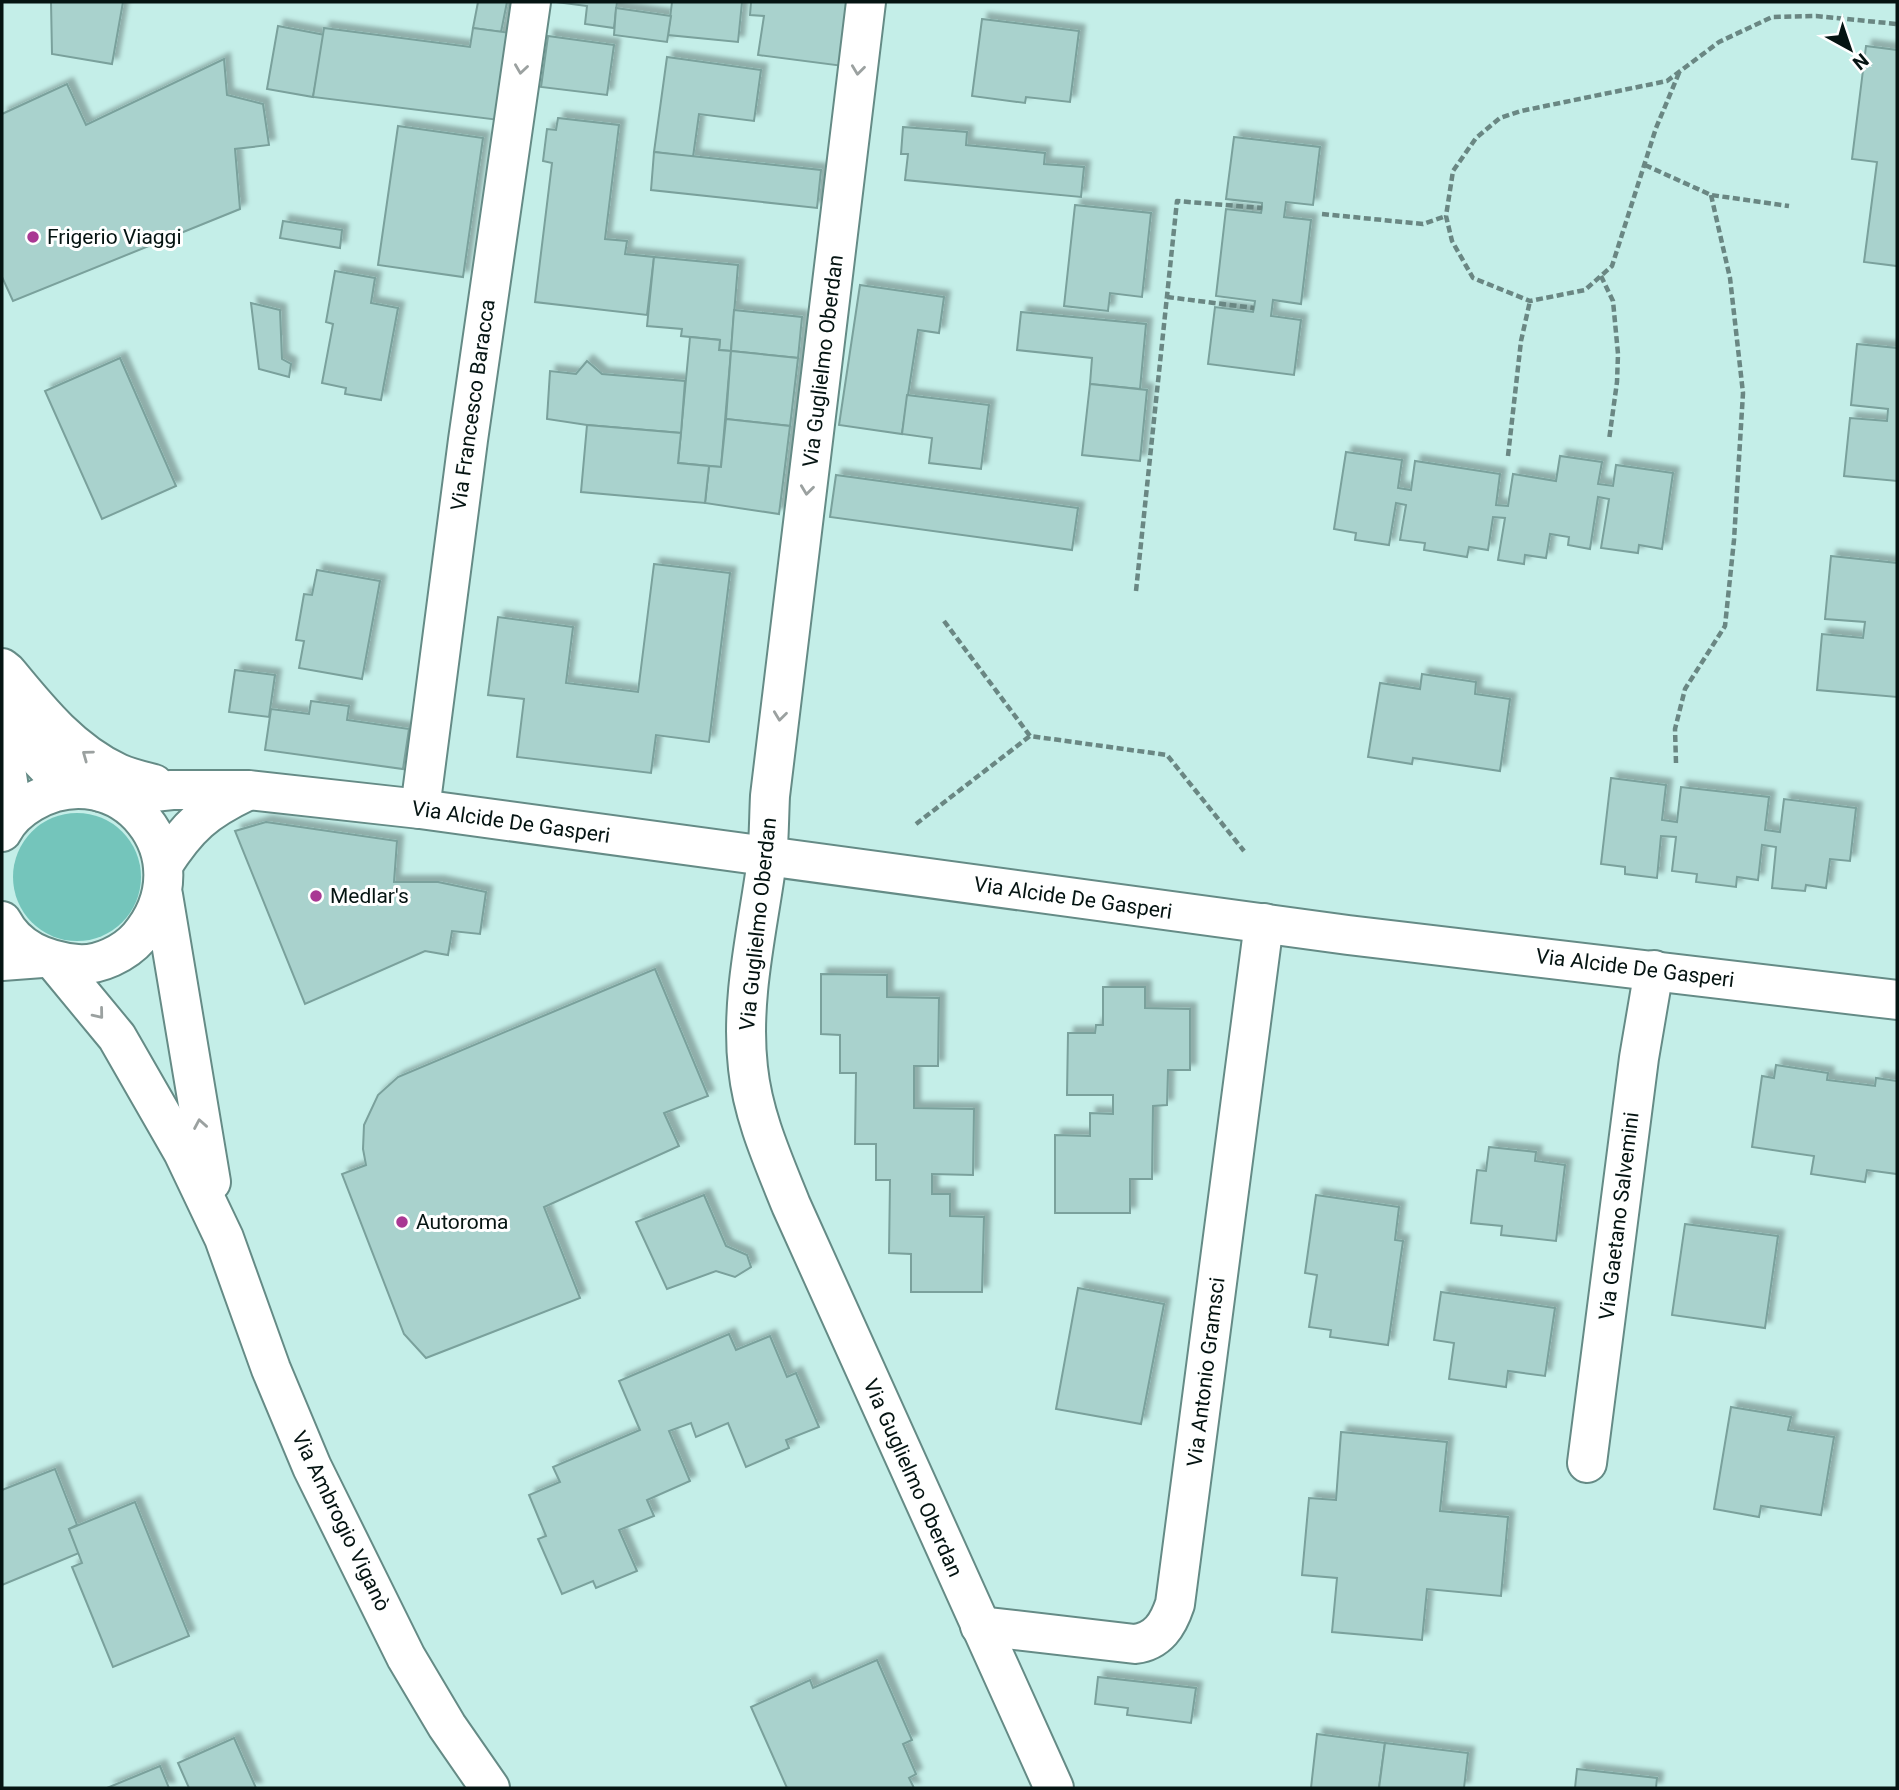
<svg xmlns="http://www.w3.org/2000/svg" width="1899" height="1790" font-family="Roboto,sans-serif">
<defs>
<filter id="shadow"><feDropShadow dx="6" dy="-6" stdDeviation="2" flood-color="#0004"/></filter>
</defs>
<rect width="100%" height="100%" fill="#c4eee8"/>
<!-- green -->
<circle fill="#74c5bb" cx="77" cy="877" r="64"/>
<!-- building -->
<g fill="#a9d2cd" stroke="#7aa19c" stroke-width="2" filter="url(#shadow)">
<polygon points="51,2 123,2 112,64 52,54"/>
<polygon points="478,2 507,2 501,32 473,28"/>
<polygon points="556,2 617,2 614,28 585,24 587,6"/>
<polygon points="672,2 742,2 738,42 668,35"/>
<polygon points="751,2 851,2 843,66 758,55 764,16 750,15"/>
<polygon points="616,8 671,16 667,42 614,35"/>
<polygon points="982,19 1079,31 1070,102 1026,97 1025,103 972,96"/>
<polygon points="278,26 325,35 313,97 267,89"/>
<polygon points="324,28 470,47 473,28 511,33 499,120 313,97"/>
<polygon points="548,36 614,45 607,95 541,87"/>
<polygon points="1866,46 1897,50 1897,266 1864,262 1877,162 1852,159"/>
<polygon points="667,57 761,70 754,121 699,114 693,157 654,152"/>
<polygon points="224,59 227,95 263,104 269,145 235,149 240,209 13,301 2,277 2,114 67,84 86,125"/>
<polygon points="558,118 619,125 605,239 627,241 625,254 654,257 647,315 535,302 552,163 543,161 547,129 556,130"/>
<polygon points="398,126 483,138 463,277 378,265"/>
<polygon points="903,127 967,132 966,145 1045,153 1044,164 1084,167 1081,197 905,180 908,154 901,154"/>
<polygon points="1234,137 1320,147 1313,205 1286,202 1284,217 1311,220 1301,304 1273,300 1271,316 1301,320 1294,375 1208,364 1215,307 1253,312 1254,308 1255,301 1216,296 1226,209 1261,213 1262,208 1262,203 1226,199"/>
<polygon points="654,152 821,170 817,208 651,190"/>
<polygon points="1075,205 1151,213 1142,297 1110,293 1108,311 1064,306"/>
<polygon points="283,221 342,230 340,248 280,238"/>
<polygon points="654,257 738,265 731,351 719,350 720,340 681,336 682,329 647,326"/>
<polygon points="335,271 375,278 371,303 398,308 381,400 345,394 346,388 322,383 333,324 326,322"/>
<polygon points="860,285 944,297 939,333 918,330 902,434 839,425"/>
<polygon points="251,303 280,310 282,359 291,364 289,377 259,369"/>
<polygon points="734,310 802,317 798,358 731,351"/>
<polygon points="1021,312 1146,324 1140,389 1090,384 1092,358 1017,350"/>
<polygon points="690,337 720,340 719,350 731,351 721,467 678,463"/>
<polygon points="1857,344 1897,348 1897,481 1844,476 1850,418 1887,421 1888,409 1851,405"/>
<polygon points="731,351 798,358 790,426 726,419"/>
<polygon points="120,358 176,486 102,519 45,391"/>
<polygon points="587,361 602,374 685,381 681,433 587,425 547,419 550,371 576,374"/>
<polygon points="1090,384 1147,390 1140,461 1082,455"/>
<polygon points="907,395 989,405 981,469 929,463 932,438 902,434"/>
<polygon points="726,419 790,426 779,514 705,503 709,466 721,467"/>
<polygon points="587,425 681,433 678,463 709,466 705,503 581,492"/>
<polygon points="1346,452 1402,460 1398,488 1411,490 1415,461 1500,474 1496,505 1508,506 1513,474 1556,481 1560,456 1602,462 1598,484 1613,486 1616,465 1673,473 1662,549 1639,545 1638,553 1601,548 1609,499 1598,497 1590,549 1568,545 1569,537 1550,534 1546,558 1525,555 1524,564 1498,560 1505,518 1493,517 1488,550 1469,547 1467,557 1424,550 1425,543 1400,540 1406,505 1396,503 1389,545 1355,540 1356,533 1334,529"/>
<polygon points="836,475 1078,508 1072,550 830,517"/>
<polygon points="1831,556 1897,563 1897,697 1817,690 1822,634 1863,638 1865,622 1825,619"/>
<polygon points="654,564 730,573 709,742 656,735 651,773 517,757 524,699 488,695 498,617 573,627 566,683 638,692"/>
<polygon points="317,570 380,581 362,679 299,668 304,641 296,640 304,594 312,595"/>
<polygon points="235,670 275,675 269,717 229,712"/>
<polygon points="1422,674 1476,682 1475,694 1510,699 1500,771 1413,758 1412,764 1368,757 1380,683 1420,689"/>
<polygon points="311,701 349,706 347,720 409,729 403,769 265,750 271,709 309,714"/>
<polygon points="1611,778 1666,785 1662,820 1677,822 1681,787 1769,797 1765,830 1780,832 1784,799 1856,808 1850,861 1830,859 1826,888 1806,885 1805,891 1772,888 1776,847 1762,845 1758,880 1737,877 1736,887 1696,882 1697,874 1672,871 1676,837 1661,836 1657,878 1625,874 1625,867 1601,864"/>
<polygon points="266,822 397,841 394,882 438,882 486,892 480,934 452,931 448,955 425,951 305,1004 235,831"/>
<polygon points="655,969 708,1096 664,1113 679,1146 544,1207 580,1298 426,1358 404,1334 342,1174 366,1165 363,1149 364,1125 378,1095 398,1077"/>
<polygon points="821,974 887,975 887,997 939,998 938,1066 914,1066 914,1108 974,1109 973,1175 932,1174 932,1194 950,1194 950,1216 984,1217 982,1292 911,1292 911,1254 889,1253 890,1180 876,1180 876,1144 855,1144 856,1073 840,1073 840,1035 821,1034"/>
<polygon points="1103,987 1145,987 1145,1008 1190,1009 1190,1070 1168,1070 1167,1105 1153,1106 1152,1179 1130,1179 1130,1213 1055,1213 1055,1135 1090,1136 1090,1113 1113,1114 1113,1095 1067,1095 1068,1033 1095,1033 1096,1025 1103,1025"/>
<polygon points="1776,1065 1828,1073 1827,1080 1875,1086 1876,1078 1897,1081 1897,1174 1867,1170 1865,1182 1811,1174 1814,1156 1752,1147 1762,1076 1774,1078"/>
<polygon points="1489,1147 1536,1152 1535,1161 1565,1165 1556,1241 1501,1235 1502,1226 1471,1223 1477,1170 1486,1171"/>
<polygon points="704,1195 726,1246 747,1255 751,1267 735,1277 716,1271 667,1289 636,1222"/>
<polygon points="1316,1195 1399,1207 1395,1240 1403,1241 1388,1345 1330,1337 1331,1330 1309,1327 1317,1275 1305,1273"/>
<polygon points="1685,1224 1778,1236 1765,1328 1672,1315"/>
<polygon points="1078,1288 1164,1304 1141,1424 1056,1409"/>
<polygon points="1441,1292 1555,1308 1545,1376 1508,1371 1506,1387 1449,1379 1454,1343 1434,1340"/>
<polygon points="729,1334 736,1350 770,1336 787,1377 796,1373 819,1427 786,1440 789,1448 746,1467 728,1423 696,1437 691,1423 669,1431 690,1481 647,1500 654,1516 619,1530 637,1571 596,1588 593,1581 562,1594 538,1539 546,1536 529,1495 560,1482 553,1467 640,1430 619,1381"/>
<polygon points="1731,1407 1791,1417 1788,1430 1834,1437 1821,1515 1761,1506 1759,1517 1714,1509"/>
<polygon points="1341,1432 1447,1442 1440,1511 1508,1517 1501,1596 1427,1589 1422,1640 1332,1632 1337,1578 1302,1575 1309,1498 1336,1500"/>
<polygon points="55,1469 77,1525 69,1529 79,1553 2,1585 2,1490"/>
<polygon points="135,1502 189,1636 113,1667 72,1567 82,1563 69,1529"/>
<polygon points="877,1660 912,1740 903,1744 916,1774 909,1778 914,1788 787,1788 751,1707 810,1680 813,1688"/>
<polygon points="1098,1677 1196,1688 1191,1723 1127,1715 1128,1708 1095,1704"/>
<polygon points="1317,1734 1385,1743 1379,1788 1311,1788"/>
<polygon points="234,1738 256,1788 189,1788 178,1763"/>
<polygon points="1385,1743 1468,1753 1464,1788 1379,1788"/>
<polygon points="160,1766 169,1788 107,1788"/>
<polygon points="1577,1769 1657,1778 1656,1788 1575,1788"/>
</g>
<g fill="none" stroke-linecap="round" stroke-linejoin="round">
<!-- street casing -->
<g stroke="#658b86" stroke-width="42">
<g id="street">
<path d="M866 2 770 796C769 817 769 839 767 860 758 928 740 999 748 1068 753 1116 773 1160 791 1205L1054 1788"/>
<polyline points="420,809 468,440 531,2"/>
<polyline points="2,961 42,958"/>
<polyline points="1587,1463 1639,1058 1654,970"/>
<path d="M980 1626 1135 1644C1158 1641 1168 1625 1175 1604L1264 923"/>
</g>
</g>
<!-- secondary casing -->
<g stroke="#658b86" stroke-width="42">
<g id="secondary">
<path d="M2 668 7 672C39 711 71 751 118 773 129 778 142 781 154 784"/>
<path d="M2 704C19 738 42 765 71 789"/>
<polyline points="2,743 9,788 5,826"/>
<polyline points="101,792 135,794 172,790 249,790 420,809 1348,935 1897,1000"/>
<path d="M2 832C8 820 20 809 32 802 120 752 207 857 139 937 125 953 99 966 77 964 47 961 17 950 2 921"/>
<path d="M163 865C188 826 205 811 247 791"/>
<polyline points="163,895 211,1182"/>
<polyline points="55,962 117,1037 183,1152 224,1238 271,1369 312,1467 406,1657 447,1726 490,1788"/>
</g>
</g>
<!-- path -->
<g stroke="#6a8783" stroke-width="4.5" stroke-dasharray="7 3.5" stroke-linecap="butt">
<polyline points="1679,73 1656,128 1612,266 1585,290 1530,301 1473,278 1452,241 1446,216 1453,171 1476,138 1500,118 1521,111 1667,81 1719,42 1772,17 1816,16 1897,24"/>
<polyline points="1645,165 1711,195 1789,206"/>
<polyline points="1322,214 1423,224 1446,216"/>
<polyline points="1601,276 1613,301 1618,354 1617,382 1609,440"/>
<polyline points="1167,297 1254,308"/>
<polyline points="1508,456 1521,341 1530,301"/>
<polyline points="1136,591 1177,201 1262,208"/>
<polyline points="944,621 1030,736 1167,755 1244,851"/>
<polyline points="1676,763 1675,729 1685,689 1725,626 1734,540 1743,393 1730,278 1711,195"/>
<polyline points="916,824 1030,736"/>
</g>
<!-- street -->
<use href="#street" stroke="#fff" stroke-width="38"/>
<!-- secondary -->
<use href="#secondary" stroke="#fff" stroke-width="38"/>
</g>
<!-- one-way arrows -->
<defs><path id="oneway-chevron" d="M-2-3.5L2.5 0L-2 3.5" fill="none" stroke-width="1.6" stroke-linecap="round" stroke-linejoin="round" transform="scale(1.75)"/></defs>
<g stroke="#9ba1a0">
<use href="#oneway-chevron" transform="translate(521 69) rotate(98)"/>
<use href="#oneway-chevron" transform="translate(858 70) rotate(97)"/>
<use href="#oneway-chevron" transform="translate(807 490) rotate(97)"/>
<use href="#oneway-chevron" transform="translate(780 716) rotate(97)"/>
<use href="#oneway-chevron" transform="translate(87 755) rotate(-144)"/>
<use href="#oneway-chevron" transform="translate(99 1014) rotate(51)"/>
<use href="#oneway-chevron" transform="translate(200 1124) rotate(-100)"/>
</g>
<!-- markers -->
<g fill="#a93893" stroke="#fff" stroke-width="2.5">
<circle cx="33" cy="237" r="7"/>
<circle cx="316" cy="896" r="7"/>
<circle cx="402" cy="1222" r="7"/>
</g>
<g text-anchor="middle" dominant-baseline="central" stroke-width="6" stroke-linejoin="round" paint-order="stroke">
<!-- poi labels -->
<g font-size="21" fill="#051412" stroke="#fff" text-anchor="start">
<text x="47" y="237">Frigerio Viaggi</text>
<text x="330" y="896">Medlar's</text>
<text x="416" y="1222">Autoroma</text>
</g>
<!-- street labels -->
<g font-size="21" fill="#051412" stroke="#fff">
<text transform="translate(823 361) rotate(-83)">Via Guglielmo Oberdan</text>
<text transform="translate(473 405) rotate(-82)">Via Francesco Baracca</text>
<text transform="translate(511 822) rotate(8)">Via Alcide De Gasperi</text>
<text transform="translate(1073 898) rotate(8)">Via Alcide De Gasperi</text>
<text transform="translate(758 924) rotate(-84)">Via Guglielmo Oberdan</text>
<text transform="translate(1635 968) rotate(7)">Via Alcide De Gasperi</text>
<text transform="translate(1619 1216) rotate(-83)">Via Gaetano Salvemini</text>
<text transform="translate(1206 1372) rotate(-83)">Via Antonio Gramsci</text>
<text transform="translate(913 1478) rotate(66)">Via Guglielmo Oberdan</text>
<text transform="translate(341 1521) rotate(64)">Via Ambrogio Viganò</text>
</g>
</g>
<!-- border -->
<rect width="1899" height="1790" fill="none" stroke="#051412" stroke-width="7"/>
<!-- north arrow -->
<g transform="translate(1850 49) rotate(140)" stroke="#ffffff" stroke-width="5" paint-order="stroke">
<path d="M0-5L12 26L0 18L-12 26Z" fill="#051412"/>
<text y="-10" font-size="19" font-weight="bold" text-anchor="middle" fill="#051412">N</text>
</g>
</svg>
